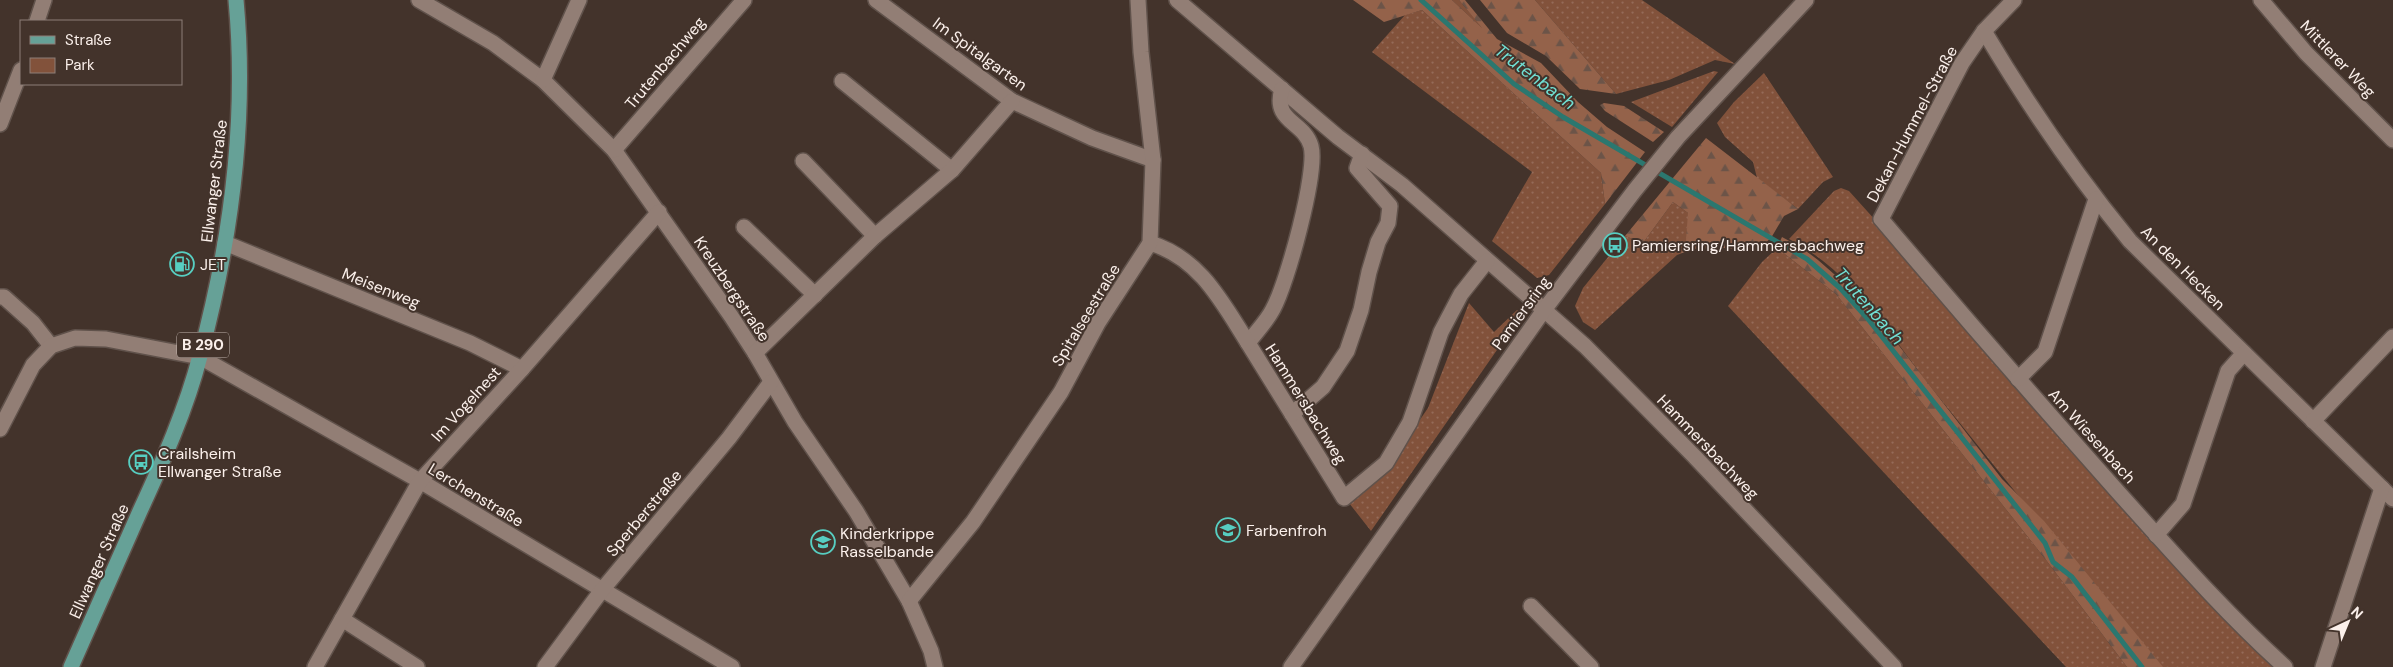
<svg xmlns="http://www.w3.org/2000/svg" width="2393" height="667" font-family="'DM Sans',sans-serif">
<defs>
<pattern id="green-dots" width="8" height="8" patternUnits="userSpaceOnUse" patternTransform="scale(1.25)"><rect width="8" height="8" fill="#82523b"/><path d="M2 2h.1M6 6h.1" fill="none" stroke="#956b58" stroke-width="1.8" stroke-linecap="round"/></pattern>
<pattern id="forest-firs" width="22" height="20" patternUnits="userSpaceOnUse" patternTransform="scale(1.25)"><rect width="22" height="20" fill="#94624a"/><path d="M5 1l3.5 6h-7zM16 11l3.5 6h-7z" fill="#6c5448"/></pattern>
</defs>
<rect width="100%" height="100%" fill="#43332b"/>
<!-- green -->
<g fill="url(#green-dots)">
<polygon points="1452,0 1459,0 1485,31"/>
<polygon points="1535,0 1642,0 1735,64 1715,60 1669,80 1616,94"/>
<polygon points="1422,10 1601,173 1605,204 1549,275 1537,278 1492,241 1532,172 1372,52 1405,15"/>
<polygon points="1714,71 1718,72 1672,127 1631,102"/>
<polygon points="1764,73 1833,177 1823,182 1798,209 1757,178 1753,162 1725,137 1717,123 1734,102"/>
<path d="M1841 188 1849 191 2278 667H2156C2085 578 2013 489 1942 401 1895 344 1857 274 1789 239L1834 191Z"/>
<polygon points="1673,202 1688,213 1695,244 1723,248 1693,249 1677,255 1595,330 1583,322 1575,306 1583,288 1625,236 1643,243"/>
<polygon points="1777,248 1836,294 2046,560 2127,667 2066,667 1728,306 1762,262"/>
<polygon points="1469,303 1494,332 1517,310 1522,314 1371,531 1349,503 1390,463 1428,408"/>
</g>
<!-- forest -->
<g fill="url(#forest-firs)">
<polygon points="1353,0 1452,0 1482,28 1459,0 1465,0 1497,39 1541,63 1578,102 1607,127 1645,152 1605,204 1601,173 1422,10 1384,22"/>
<polygon points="1480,0 1535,0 1616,94 1580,89 1546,56 1507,33"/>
<polygon points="1604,103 1624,106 1664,132 1653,142 1605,111 1600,105"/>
<polygon points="1706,138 1798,209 1784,216 1771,238 1757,250 1723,248 1686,241 1688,213 1673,202 1643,243 1625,236"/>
<polygon points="1782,237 1802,248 1818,260 1843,282 1876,316 2002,479 2044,521 2163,667 2127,667 2046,560 1836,294 1777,248"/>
</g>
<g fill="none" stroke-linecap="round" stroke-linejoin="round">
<!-- stream -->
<polyline stroke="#2b776f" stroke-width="5" points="1421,0 1514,84 1563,117 1807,259 1840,288 1868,319 2045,543 2053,562 2072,577 2142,667"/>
<!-- street casing -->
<g stroke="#60524b" stroke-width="18">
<g id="street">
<polyline points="419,0 493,43 543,80 614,150 731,316 755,353 795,422 856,511 909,601 931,651 935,667"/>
<polyline points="876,0 1012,101 1092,138 1153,160"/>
<polyline points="1177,0 1338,137 1402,185 1585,346 1695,457 1894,667"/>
<path d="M2014 0 1984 31 1962 63 1881 219C1959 311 2038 402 2118 492 2172 552 2225 613 2285 667"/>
<polyline points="2261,0 2306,53 2393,140"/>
<polyline points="37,21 44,0"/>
<path d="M1984 31C2028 105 2076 175 2130 241L2393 499"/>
<polyline points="543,80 579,0"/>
<polyline points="842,81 952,170"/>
<path d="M1282 89C1272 122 1304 121 1311 146 1318 171 1287 284 1273 309 1267 321 1256 332 1248 343L1344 498 1386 463 1410 422 1441 332 1461 294 1487 261"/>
<polyline points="0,124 21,70"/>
<polyline points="614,150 744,0"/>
<polyline points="803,161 875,236"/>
<polyline points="744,227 815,295"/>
<polyline points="225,243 470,343 522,369"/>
<path d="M1150 243C1200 258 1222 302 1248 343"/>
<polyline points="0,297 4,297 33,323 51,346"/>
<polyline points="755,353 875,236 952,170 1012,101"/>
<polyline points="2018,379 2045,352 2096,199"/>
<polyline points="1292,414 1323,387 1347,351 1361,310 1369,272 1378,242 1388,223 1390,206 1357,168 1362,154"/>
<polyline points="2313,421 2393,337"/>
<polyline points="0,429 33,365 51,346 75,338 106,339 200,357 420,481 732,667"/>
<polyline points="2156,535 2183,504 2228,371 2244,353"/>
<polyline points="909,601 973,522 1061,392 1098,323 1150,243 1153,160 1141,52 1138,0"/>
<polyline points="1531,606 1591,667"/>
<polyline points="342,619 417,667"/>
<polyline points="315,667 420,481 522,369 659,212"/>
<polyline points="545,667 602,590 729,438 771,382"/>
<polyline points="1291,667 1544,310 1635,190 1678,137 1806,0"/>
<polyline points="2323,667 2382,488"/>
</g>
</g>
<!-- primary casing -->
<g stroke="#60524b" stroke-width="18">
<path id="primary" d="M71 667C94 615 117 563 140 511 163 461 186 410 200 356 231 241 247 119 236 0"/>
</g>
<!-- street -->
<use href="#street" stroke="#927e75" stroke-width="15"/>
<!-- primary -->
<use href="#primary" stroke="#66a197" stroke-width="15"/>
</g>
<!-- icons -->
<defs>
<g id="bus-ring" transform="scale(1.25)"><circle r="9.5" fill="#43332b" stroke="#57cec1" stroke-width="1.5"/><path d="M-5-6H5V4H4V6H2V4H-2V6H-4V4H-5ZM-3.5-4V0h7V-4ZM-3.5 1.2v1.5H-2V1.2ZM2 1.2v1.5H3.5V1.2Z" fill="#57cec1"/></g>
<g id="fuel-ring" transform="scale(1.25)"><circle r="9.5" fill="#43332b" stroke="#57cec1" stroke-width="1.5"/><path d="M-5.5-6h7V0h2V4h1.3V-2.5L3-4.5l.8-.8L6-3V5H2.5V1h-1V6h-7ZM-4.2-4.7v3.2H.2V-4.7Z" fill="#57cec1"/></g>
<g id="school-ring" transform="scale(1.25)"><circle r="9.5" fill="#43332b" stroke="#57cec1" stroke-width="1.5"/><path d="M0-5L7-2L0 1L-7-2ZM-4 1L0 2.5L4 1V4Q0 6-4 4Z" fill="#57cec1"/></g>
</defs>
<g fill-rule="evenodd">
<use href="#bus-ring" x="1615" y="245"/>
<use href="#fuel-ring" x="182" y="264"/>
<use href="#bus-ring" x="141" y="462"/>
<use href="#school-ring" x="1228" y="530"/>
<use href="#school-ring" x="823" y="542"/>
</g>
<g text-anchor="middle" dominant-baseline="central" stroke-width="4" stroke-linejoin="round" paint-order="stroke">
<!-- shield labels -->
<rect fill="#43332b" stroke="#c4b7b1" stroke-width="1" x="177" y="332.5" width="52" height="25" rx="4"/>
<g font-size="15" font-weight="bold" fill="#fbf0eb">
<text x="203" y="345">B 290</text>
</g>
<!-- street labels -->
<g font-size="16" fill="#fbf0eb" stroke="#43332b">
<text transform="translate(980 54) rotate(36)">Im Spitalgarten</text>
<text transform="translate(2338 59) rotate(46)">Mittlerer Weg</text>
<text transform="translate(665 63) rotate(-50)">Trutenbachweg</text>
<text transform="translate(1912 124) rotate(-62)">Dekan-Hummel-Straße</text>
<text transform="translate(214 181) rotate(-83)">Ellwanger Straße</text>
<text transform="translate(2183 268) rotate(45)">An den Hecken</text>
<text transform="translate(381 288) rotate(22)">Meisenweg</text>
<text transform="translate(732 289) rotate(56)">Kreuzbergstraße</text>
<text transform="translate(1521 313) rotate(-54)">Pamiersring</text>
<text transform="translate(1086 315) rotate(-59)">Spitalseestraße</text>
<text transform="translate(466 404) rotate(-48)">Im Vogelnest</text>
<text transform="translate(1306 404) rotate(58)">Hammersbachweg</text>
<text transform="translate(2092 436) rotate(48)">Am Wiesenbach</text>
<text transform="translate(1708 447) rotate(46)">Hammersbachweg</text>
<text transform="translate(476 495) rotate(31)">Lerchenstraße</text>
<text transform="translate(644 513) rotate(-50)">Sperberstraße</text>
<text transform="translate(99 561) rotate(-66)">Ellwanger Straße</text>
</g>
<!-- poi labels -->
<g font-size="16" fill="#fbf0eb" stroke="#43332b" text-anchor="start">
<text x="1632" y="245">Pamiersring/Hammersbachweg</text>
<text x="200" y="264">JET</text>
<text x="158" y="453">Crailsheim<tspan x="158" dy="18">Ellwanger Straße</tspan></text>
<text x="1246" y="530">Farbenfroh</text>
<text x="840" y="533">Kinderkrippe<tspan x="840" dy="18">Rasselbande</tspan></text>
</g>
<!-- water labels -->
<g font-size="18" font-style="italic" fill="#70dfd3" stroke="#43332b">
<text transform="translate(1535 77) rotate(37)">Trutenbach</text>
<text transform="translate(1869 306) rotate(49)">Trutenbach</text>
</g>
</g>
<!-- legend -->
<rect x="20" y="20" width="162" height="65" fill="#43332b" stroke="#8d7f78"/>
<rect x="30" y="36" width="25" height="8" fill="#66a197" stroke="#8d7f78"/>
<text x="65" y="45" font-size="15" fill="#fbf0eb">Straße</text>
<rect x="30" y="58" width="25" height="15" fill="#82523b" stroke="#8d7f78"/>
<text x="65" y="70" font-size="15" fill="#fbf0eb">Park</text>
<!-- north arrow -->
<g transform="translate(2348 622) rotate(44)" stroke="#43332b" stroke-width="4" paint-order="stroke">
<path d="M0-4L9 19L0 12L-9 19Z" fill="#fbf0eb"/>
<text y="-8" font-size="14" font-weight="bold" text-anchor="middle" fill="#fbf0eb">N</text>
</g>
</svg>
